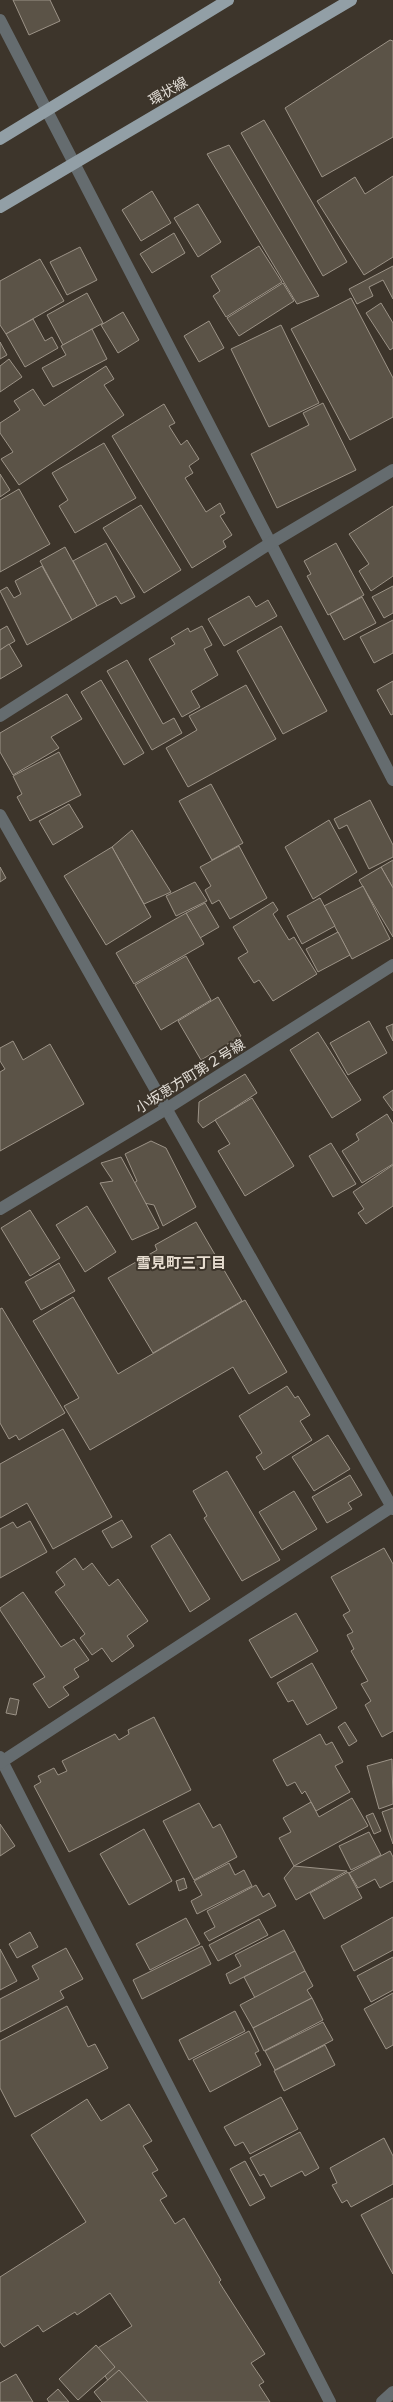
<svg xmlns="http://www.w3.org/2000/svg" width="393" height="2402" font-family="Mulish,'Noto Sans JP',sans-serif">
<rect width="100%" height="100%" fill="#3d352b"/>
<!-- building -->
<g fill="#5b5347" stroke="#9c9387">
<polygon points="13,0 50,0 60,21 29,35"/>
<polygon points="390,40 393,41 393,137 322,177 285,108"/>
<polygon points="264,120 347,262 323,276 241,133"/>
<polygon points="229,145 319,296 297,304 207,154"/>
<polygon points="393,176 393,257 364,275 317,201 355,177 365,194"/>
<polygon points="152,191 171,223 141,241 122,210"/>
<polygon points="198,204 221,242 198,257 174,218"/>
<polygon points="174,233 185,253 152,273 140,254"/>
<polygon points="259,246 282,282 226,317 213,296 220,291 211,276"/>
<polygon points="80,247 97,280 67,295 50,262"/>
<polygon points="40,259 64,301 6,334 0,325 0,281"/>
<polygon points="393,266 393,299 383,280 369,287 373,296 357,304 349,289"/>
<polygon points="283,283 294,301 239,336 227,318"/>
<polygon points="87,293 103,323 63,345 47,315"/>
<polygon points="351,298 393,378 393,417 350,440 291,329"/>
<polygon points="381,303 393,323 393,348 390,350 366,313"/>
<polygon points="123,312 139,340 118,353 101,325"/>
<polygon points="33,319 45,341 52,337 58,348 25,367 6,334"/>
<polygon points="209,321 224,348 199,362 184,336"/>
<polygon points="281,325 319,403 269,427 231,349"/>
<polygon points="92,329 107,359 53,387 42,368 66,355 61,346"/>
<polygon points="0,342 7,355 0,359"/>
<polygon points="9,359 22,377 0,392 0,366"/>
<polygon points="106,366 114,379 104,385 124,415 19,485 1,459 13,452 0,433 0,423 20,410 14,401 33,389 44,406"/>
<polygon points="323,403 356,470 277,508 251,454 309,425 303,413"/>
<polygon points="164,404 175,423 169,426 181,445 187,440 199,459 189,466 193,473 185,478 206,512 220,503 225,513 220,516 232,535 223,541 226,547 192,568 112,436"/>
<polygon points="104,443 136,498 75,533 59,506 68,500 52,473"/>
<polygon points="0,474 10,490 0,497"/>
<polygon points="19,489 50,544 0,572 0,500"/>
<polygon points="141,505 181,570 144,593 103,528"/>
<polygon points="393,506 393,576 371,591 359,571 369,564 349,534"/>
<polygon points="106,543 135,597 121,604 116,596 97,606 73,561"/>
<polygon points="336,543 364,595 328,615 307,576 311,574 304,561"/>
<polygon points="65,547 97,606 72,620 40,561"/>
<polygon points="42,566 72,620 27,645 0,591 7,587 14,598 21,594 15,581"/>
<polygon points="393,586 393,613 384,618 372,597"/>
<polygon points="249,596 256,607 268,600 277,616 224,646 208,619"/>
<polygon points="362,597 376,623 344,640 330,614"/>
<polygon points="393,620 393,653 374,663 360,637"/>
<polygon points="7,626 15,641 0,650 0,630"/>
<polygon points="202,626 212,645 204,649 218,675 191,691 200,707 182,717 149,659 175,644 171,638 188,628 190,632"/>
<polygon points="281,626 327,711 283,734 237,651"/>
<polygon points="9,644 22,666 0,679 0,650"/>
<polygon points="127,660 163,724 174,718 182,733 152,750 107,671"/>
<polygon points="101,680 144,753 124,765 81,692"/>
<polygon points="393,681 393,714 391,715 377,690"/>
<polygon points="246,685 276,739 188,787 166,748 197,730 189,716"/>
<polygon points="67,694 82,719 51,737 59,748 13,775 0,752 0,733"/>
<polygon points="59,752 81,795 30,821 17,797 22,794 13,776"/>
<polygon points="211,784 243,843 212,860 179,801"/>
<polygon points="370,800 393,845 393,857 369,869 347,825 339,829 334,819"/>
<polygon points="69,804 83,827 53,845 39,821"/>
<polygon points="329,820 357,872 313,899 285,847"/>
<polygon points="132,830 171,892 144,904 112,847"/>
<polygon points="239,846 267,898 230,919 219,900 212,904 205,890 211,886 200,867"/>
<polygon points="112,847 151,917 106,945 64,876"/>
<polygon points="393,860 393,888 381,867"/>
<polygon points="0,867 6,878 0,882"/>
<polygon points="381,867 393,888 393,937 359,880"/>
<polygon points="195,882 207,901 176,916 166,896"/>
<polygon points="363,886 390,939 352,959 324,906"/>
<polygon points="320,898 335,926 302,944 287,916"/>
<polygon points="273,902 278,910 273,914 289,940 294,937 317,974 273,1001 259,980 254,983 238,958 248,952 233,927"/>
<polygon points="205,903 219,927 200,938 186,913"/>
<polygon points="186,913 204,944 134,984 116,953"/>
<polygon points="338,932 350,955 318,972 306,949"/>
<polygon points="186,956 211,1000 161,1030 135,985"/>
<polygon points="218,997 241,1036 201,1060 178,1021"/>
<polygon points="369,1021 387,1053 348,1075 330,1043"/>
<polygon points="393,1024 393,1041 386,1027"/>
<polygon points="318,1032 361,1100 332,1118 290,1050"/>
<polygon points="13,1041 23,1060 50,1044 84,1104 0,1151 0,1072 5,1069 0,1061 0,1048"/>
<polygon points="245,1074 257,1093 203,1128 198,1122 199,1102"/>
<polygon points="393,1090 393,1111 383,1097"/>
<polygon points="252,1098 294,1166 245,1196 218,1151 230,1144 215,1120"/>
<polygon points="387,1114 393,1124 393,1164 362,1183 342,1151 359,1140 356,1134"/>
<polygon points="151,1141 166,1148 196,1207 163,1226 154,1205 144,1203 134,1183 137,1181 125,1154"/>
<polygon points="331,1143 356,1184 333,1197 309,1156"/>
<polygon points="121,1157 159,1228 132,1240 100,1183 113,1181 101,1163"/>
<polygon points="393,1165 393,1206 366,1224 358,1213 364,1209 353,1192"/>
<polygon points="87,1206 116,1252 85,1272 56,1225"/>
<polygon points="30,1210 60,1258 30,1276 1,1228"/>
<polygon points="196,1222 242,1301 153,1353 108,1278 157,1250 155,1245"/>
<polygon points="59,1263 75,1291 41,1310 25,1282"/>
<polygon points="73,1297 118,1374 245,1300 287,1372 249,1394 233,1367 90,1450 64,1406 79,1398 33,1321"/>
<polygon points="2,1308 65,1413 19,1440 16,1435 9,1439 0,1423 0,1309"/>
<polygon points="287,1386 295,1398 298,1396 310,1415 300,1421 312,1440 264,1470 256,1457 262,1453 239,1416"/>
<polygon points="63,1429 112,1517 53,1549 27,1503 0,1518 0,1464"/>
<polygon points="328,1435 350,1469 314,1491 292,1457"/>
<polygon points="227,1471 280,1560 242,1581 204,1518 207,1516 193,1491"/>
<polygon points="350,1475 362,1495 348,1503 352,1509 327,1523 312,1497"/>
<polygon points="294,1491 317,1529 282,1550 259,1512"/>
<polygon points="122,1520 132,1537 112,1548 102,1531"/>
<polygon points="30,1521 47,1552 0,1578 0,1529 13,1522 17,1528"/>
<polygon points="170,1534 210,1599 190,1612 151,1546"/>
<polygon points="384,1548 393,1564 393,1731 382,1737 365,1705 371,1701 361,1684 368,1681 351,1651 354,1649 347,1635 353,1632 343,1615 350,1611 331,1577"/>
<polygon points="75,1558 83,1570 92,1563 109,1586 118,1579 148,1621 127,1636 134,1646 112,1662 102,1648 92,1655 80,1638 85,1634 55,1592 65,1585 56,1572"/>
<polygon points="23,1592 61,1647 74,1639 89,1660 74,1669 79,1677 63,1687 69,1695 49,1708 33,1684 45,1677 0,1610 0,1608"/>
<polygon points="296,1613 318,1651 271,1678 249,1640"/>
<polygon points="312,1663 337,1708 307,1725 293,1700 288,1702 277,1683"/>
<polygon points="10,1698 19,1700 16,1715 6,1713"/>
<polygon points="154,1717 191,1790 69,1852 34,1786 41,1782 38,1776 54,1768 58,1775 67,1771 62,1761 115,1734 119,1740 129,1734 128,1730"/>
<polygon points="345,1722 357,1741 349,1746 338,1727"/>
<polygon points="320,1734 326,1745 332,1742 343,1762 335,1766 350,1792 316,1811 305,1791 302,1794 295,1782 287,1786 273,1760"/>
<polygon points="392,1759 393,1804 379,1809 367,1766"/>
<polygon points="352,1798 368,1826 294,1866 279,1838 291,1832 283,1818 311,1802 319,1817"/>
<polygon points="199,1803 213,1828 220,1824 237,1857 194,1880 163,1821"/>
<polygon points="393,1808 393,1844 382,1812"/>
<polygon points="373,1813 381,1831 374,1834 366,1816"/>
<polygon points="0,1824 15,1846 0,1856"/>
<polygon points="144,1829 172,1881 129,1905 100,1854"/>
<polygon points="369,1832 381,1855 351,1870 339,1846"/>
<polygon points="390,1851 393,1857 393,1881 380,1888 375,1879 358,1888 349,1873"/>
<polygon points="229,1863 235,1875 244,1870 252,1886 197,1914 191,1901 202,1895 194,1881"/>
<polygon points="294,1866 347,1871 296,1900 284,1878"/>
<polygon points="348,1872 362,1898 324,1919 310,1893"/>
<polygon points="184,1878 187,1888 179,1891 176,1881"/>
<polygon points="256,1885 263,1897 269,1893 276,1906 209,1941 204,1933 215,1927 207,1911"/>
<polygon points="393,1917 393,1950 354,1971 341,1946"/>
<polygon points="186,1918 200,1944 150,1970 136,1944"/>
<polygon points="259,1919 268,1935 218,1961 209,1945"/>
<polygon points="284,1930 295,1951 230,1984 226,1974 241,1966 235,1955"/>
<polygon points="30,1932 38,1947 17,1958 9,1944"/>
<polygon points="202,1946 211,1964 142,1999 133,1980"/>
<polygon points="66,1948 83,1979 60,1991 64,1998 0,2032 0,1999 39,1979 32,1966"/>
<polygon points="0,1949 17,1981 0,1990"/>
<polygon points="295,1951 305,1971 255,1998 244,1977"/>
<polygon points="393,1957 393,1990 371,2002 357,1976"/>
<polygon points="305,1971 313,1986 307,1990 312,1998 253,2028 240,2005"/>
<polygon points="393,1993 393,2045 386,2049 364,2009"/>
<polygon points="312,1998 323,2020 264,2051 253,2028"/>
<polygon points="67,2006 88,2047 95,2044 108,2068 15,2117 0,2088 0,2041"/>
<polygon points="235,2011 245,2031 189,2060 179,2040"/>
<polygon points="323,2022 333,2040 275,2070 265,2051"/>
<polygon points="249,2031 259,2051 255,2053 261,2065 210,2092 193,2060"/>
<polygon points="325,2045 335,2065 284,2091 274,2071"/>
<polygon points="281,2097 298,2129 250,2154 243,2142 235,2146 224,2127"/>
<polygon points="87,2099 101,2121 129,2104 152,2141 143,2146 158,2170 152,2173 167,2196 160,2200 175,2224 184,2218 221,2280 219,2282 265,2354 251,2363 264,2382 259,2385 270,2402 122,2402 90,2353 132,2326 110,2293 77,2315 75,2312 43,2332 38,2325 4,2347 0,2342 0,2277 86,2222 31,2135"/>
<polygon points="300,2132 319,2168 305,2176 302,2171 271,2187 264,2174 260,2176 250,2158"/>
<polygon points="384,2138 393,2156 393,2184 351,2207 347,2200 342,2203 332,2185 337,2183 330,2168"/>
<polygon points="245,2161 265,2198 250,2206 230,2169"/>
<polygon points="393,2198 393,2274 361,2215"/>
<polygon points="96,2345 115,2367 78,2400 59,2379"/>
<polygon points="119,2370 148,2402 102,2402 94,2392"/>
<polygon points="16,2374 33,2402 0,2402 0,2383"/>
<polygon points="58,2389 69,2402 49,2402 47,2399"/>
</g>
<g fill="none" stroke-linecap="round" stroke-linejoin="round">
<!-- minor -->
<g stroke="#656c6f" stroke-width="12">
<polyline points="0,20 393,780"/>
<polyline points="0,716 269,544 393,470"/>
<polyline points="0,815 393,1509"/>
<polyline points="0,1209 166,1109 393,965"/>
<polyline points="0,1757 330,2402"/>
<polyline points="0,1763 393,1506"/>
<polyline points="382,2402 393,2392"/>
</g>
<!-- major -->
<g stroke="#929fa6" stroke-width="12">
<polyline points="0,139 228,0"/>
<polyline points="0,207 351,0"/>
</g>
</g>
<g text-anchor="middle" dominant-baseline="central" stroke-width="4" stroke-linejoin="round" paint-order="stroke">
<!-- street labels -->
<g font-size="14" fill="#e4dfd8" stroke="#3d352b">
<text transform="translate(168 91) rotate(-30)">環状線</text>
<text transform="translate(190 1076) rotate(-32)">小坂恵方町第２号線</text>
</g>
<!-- neighbourhood labels -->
<g font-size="15" font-weight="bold" fill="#e7ddd0" stroke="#3d352b">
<text x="181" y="1262">雪見町三丁目</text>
</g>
</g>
</svg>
